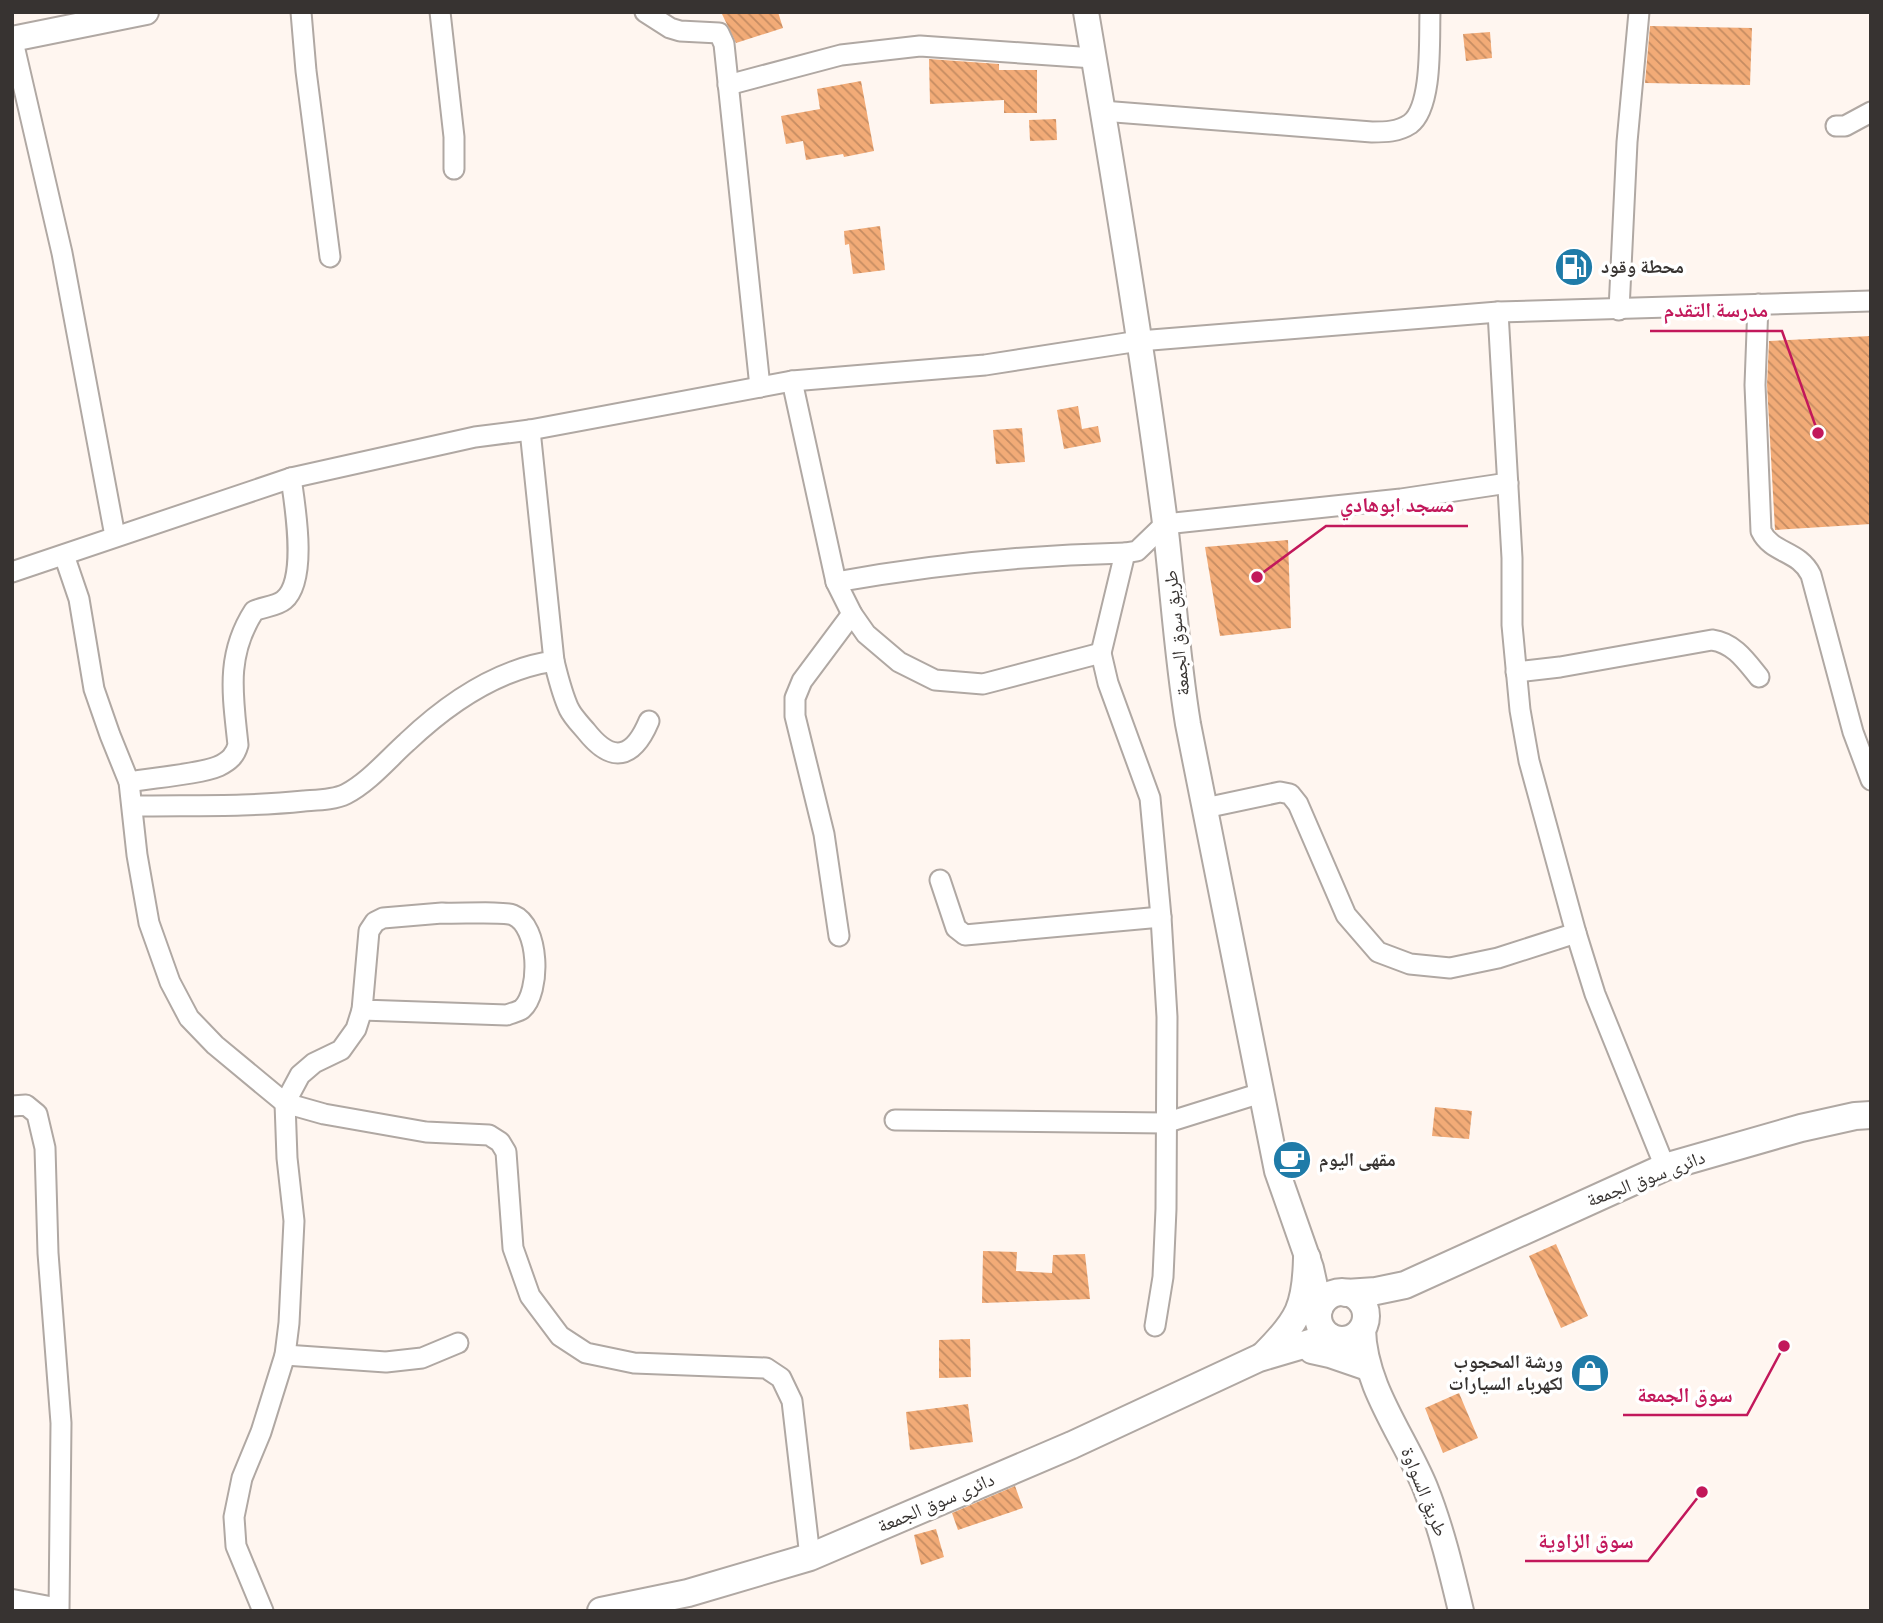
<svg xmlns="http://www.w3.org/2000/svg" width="1883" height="1623" font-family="Signika,'Noto Naskh Arabic',sans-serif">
<defs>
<pattern id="building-back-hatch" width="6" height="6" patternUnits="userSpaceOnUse" patternTransform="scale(1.75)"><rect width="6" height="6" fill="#f2ab77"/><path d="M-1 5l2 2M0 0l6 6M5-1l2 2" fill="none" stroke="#c58c62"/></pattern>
</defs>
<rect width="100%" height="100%" fill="#fff6f0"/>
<!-- building -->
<g fill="url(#building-back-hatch)">
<polygon points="721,12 778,12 783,28 736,43"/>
<polygon points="1650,26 1752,28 1750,85 1645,83"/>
<polygon points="1490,32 1492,58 1466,61 1463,34"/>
<polygon points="929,59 999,64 999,70 1037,70 1037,113 1004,113 1004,100 930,104"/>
<polygon points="861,81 874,151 844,157 843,154 806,160 803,141 786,144 781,116 820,109 817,89"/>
<polygon points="1056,119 1057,140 1030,141 1029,120"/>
<polygon points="880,226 885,270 853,274 849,244 845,245 844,231"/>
<polygon points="1871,336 1871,524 1775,530 1767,385 1769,341"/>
<polygon points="1078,406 1082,429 1098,426 1101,442 1064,449 1057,410"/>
<polygon points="1022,428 1025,462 996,464 993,430"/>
<polygon points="1288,540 1291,628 1220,636 1205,547"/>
<polygon points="1435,1107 1472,1111 1469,1139 1432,1136"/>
<polygon points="1556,1244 1588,1316 1561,1328 1529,1256"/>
<polygon points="983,1251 1017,1252 1016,1271 1052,1273 1053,1255 1085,1254 1090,1299 982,1303"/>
<polygon points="970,1339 971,1377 939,1378 939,1340"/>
<polygon points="1459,1393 1478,1438 1443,1453 1425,1408"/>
<polygon points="968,1404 973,1442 910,1450 906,1412"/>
<polygon points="1015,1486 1023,1508 958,1530 952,1513"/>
<polygon points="936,1529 944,1557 921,1565 914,1535"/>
</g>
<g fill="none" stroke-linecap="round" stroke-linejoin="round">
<!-- minor casing -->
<g stroke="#b0a8a3" stroke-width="23">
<g id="minor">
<polyline points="301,12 306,71 330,257"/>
<polyline points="440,12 454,137 454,169"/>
<polyline points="645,12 670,28 680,31 719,33 724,44 760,387"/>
<polyline points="12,37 62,253 115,536"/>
<polyline points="728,85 841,55 920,46 1094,58"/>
<path d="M1102 111 1372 132C1385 132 1398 132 1410 124 1433 107 1429 39 1430 12"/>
<polyline points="1836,126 1845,126 1871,112"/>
<path d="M1758 304 1755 385 1761 531C1772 554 1799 550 1811 575L1853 732 1871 780"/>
<polyline points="1619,310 1627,142 1639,12"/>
<polyline points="1498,312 1512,558 1512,625 1520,710 1529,761 1576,933 1595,994 1665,1167"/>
<polyline points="792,381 836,582 852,614 866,634 899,662 935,680 983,684 1101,653 1108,683 1150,798 1161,917 1167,1017 1166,1209 1163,1277 1155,1326"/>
<polyline points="64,555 79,599 94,689 110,735 129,782 137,855 149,923 170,982 189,1018 215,1045 285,1103 324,1114 426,1132 489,1135 500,1142 506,1152 513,1248 530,1296 560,1336 586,1353 634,1363 766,1368 781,1378 792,1401 810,1557"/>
<polyline points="12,572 291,478 475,437 530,430 792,381 985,365 1139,341 1498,312 1871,301"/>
<path d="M836 582C930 565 1029 555 1125 553"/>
<polyline points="1101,653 1125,553 1137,551 1165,524 1401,499 1508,483"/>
<path d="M554 661C558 677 562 694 569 709 573 717 580 724 586 731 612 764 633 759 649 721"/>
<path d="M1516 672 1560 667 1712 640C1734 643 1746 661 1759 677"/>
<path d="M129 782C151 778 201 774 219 766 229 761 235 756 238 745 233 696 225 656 254 611 263 607 277 606 284 600 308 580 295 506 291 478"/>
<path d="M133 806C190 805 248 807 304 801 318 800 334 800 346 794 369 782 388 759 407 742 447 704 498 669 554 661L530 430"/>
<polyline points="1205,808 1280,792 1290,794 1298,804 1346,915 1378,952 1410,964 1450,968 1498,958 1576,933"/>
<polyline points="940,880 956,928 965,935 1161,917"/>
<path d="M442 913C456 914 503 911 513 915 540 926 541 992 522 1009 518 1012 511 1013 507 1015L362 1010 369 931 375 922 383 918Z"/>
<polyline points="839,936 824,834 795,716 795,698 802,681 852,614"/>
<polyline points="12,1106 26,1105 37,1114 45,1148 48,1253 61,1423 59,1611"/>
<polyline points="895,1120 1165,1123 1261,1093"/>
<polyline points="285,1355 386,1362 422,1358 458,1343"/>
<polyline points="263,1611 236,1546 234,1517 242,1478 261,1432 285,1355 289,1323 294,1221 287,1158 285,1103 300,1075 314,1063 341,1050 356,1029 362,1010"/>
</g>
</g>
<!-- tertiary casing -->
<g stroke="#b0a8a3" stroke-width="28">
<g id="tertiary">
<path d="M1086 12C1115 182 1143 352 1165 523 1173 590 1177 657 1188 724L1277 1171 1311 1268 1320 1309"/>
<polyline points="12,39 146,12"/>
<path d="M1363 1329C1364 1386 1404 1436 1425 1487 1441 1527 1451 1569 1461 1611"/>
</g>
</g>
<!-- secondary casing -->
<g stroke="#b0a8a3" stroke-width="30">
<g id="secondary">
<circle cx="1342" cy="1316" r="24"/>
<polyline points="1346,1293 1376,1291 1405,1285 1665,1167 1801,1128 1855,1116 1871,1115"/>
<polyline points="1312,1350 1330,1354 1365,1366"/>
<path d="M1265 1354C1299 1320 1306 1306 1307 1258"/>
<polyline points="12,1603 54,1611"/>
<polyline points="601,1611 688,1593 810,1557 1072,1445 1259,1358 1330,1337"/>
</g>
</g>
<!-- minor -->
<use href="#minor" stroke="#fff" stroke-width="19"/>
<!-- tertiary -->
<use href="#tertiary" stroke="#fff" stroke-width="24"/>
<!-- secondary -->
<use href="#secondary" stroke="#fff" stroke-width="26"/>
</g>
<!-- icons -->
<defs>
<g id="fuel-disc" transform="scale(2.0125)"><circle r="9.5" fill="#1f7ba8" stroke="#fff"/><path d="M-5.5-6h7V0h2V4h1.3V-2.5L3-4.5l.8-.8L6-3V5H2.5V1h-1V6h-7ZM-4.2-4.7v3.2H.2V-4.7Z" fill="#fff"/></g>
<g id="cafe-disc" transform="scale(2.0125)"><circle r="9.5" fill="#1f7ba8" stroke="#fff"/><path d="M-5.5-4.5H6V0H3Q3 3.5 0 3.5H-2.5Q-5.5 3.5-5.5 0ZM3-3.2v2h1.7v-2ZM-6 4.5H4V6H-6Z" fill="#fff"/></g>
<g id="shop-disc" transform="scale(2.0125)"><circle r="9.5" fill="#1f7ba8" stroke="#fff"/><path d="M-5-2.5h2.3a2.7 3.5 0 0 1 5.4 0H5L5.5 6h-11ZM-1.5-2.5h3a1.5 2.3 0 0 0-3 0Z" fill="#fff"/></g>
</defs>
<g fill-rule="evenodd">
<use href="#fuel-disc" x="1574" y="267"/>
<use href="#cafe-disc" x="1292" y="1160"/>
<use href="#shop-disc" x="1590" y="1373"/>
</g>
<g text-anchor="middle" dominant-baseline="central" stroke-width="7" stroke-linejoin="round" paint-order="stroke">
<!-- poi labels -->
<g font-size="19" font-weight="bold" fill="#373331" stroke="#fff" text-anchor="start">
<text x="1601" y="267">محطة وقود</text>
<text x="1319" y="1160">مقهى اليوم</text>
<text x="1563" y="1362" text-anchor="end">ورشة المحجوب<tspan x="1563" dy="22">لكهرباء السيارات</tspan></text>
</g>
<!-- street labels -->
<g font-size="19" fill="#373331" stroke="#fff">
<text transform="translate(1177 633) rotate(-96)">طريق سوق الجمعة</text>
<text transform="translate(1646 1179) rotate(-21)">دائرى سوق الجمعة</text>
<text transform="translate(1424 1492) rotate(68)">طريق السواوة</text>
<text transform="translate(936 1503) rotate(-23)">دائرى سوق الجمعة</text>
</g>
</g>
<!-- callouts -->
<path fill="none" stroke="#c2185b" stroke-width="2.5" d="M1818 433L1782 331H1650M1257 577L1326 526H1468M1784 1346L1747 1415H1623M1702 1492L1648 1561H1525"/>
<g fill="#c2185b" stroke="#fff" stroke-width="2.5">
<circle cx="1818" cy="433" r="7"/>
<circle cx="1257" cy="577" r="7"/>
<circle cx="1784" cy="1346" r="7"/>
<circle cx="1702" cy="1492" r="7"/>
</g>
<g font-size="21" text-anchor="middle" font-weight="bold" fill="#c2185b" stroke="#fff" stroke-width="7" stroke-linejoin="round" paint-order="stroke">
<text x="1716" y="317">مدرسة التقدم</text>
<text x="1397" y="512">مسجد ابوهادي</text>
<text x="1685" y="1402">سوق الجمعة</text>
<text x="1586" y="1548">سوق الزاوية</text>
</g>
<!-- border -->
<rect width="1883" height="1623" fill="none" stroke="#373331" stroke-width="28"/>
</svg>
